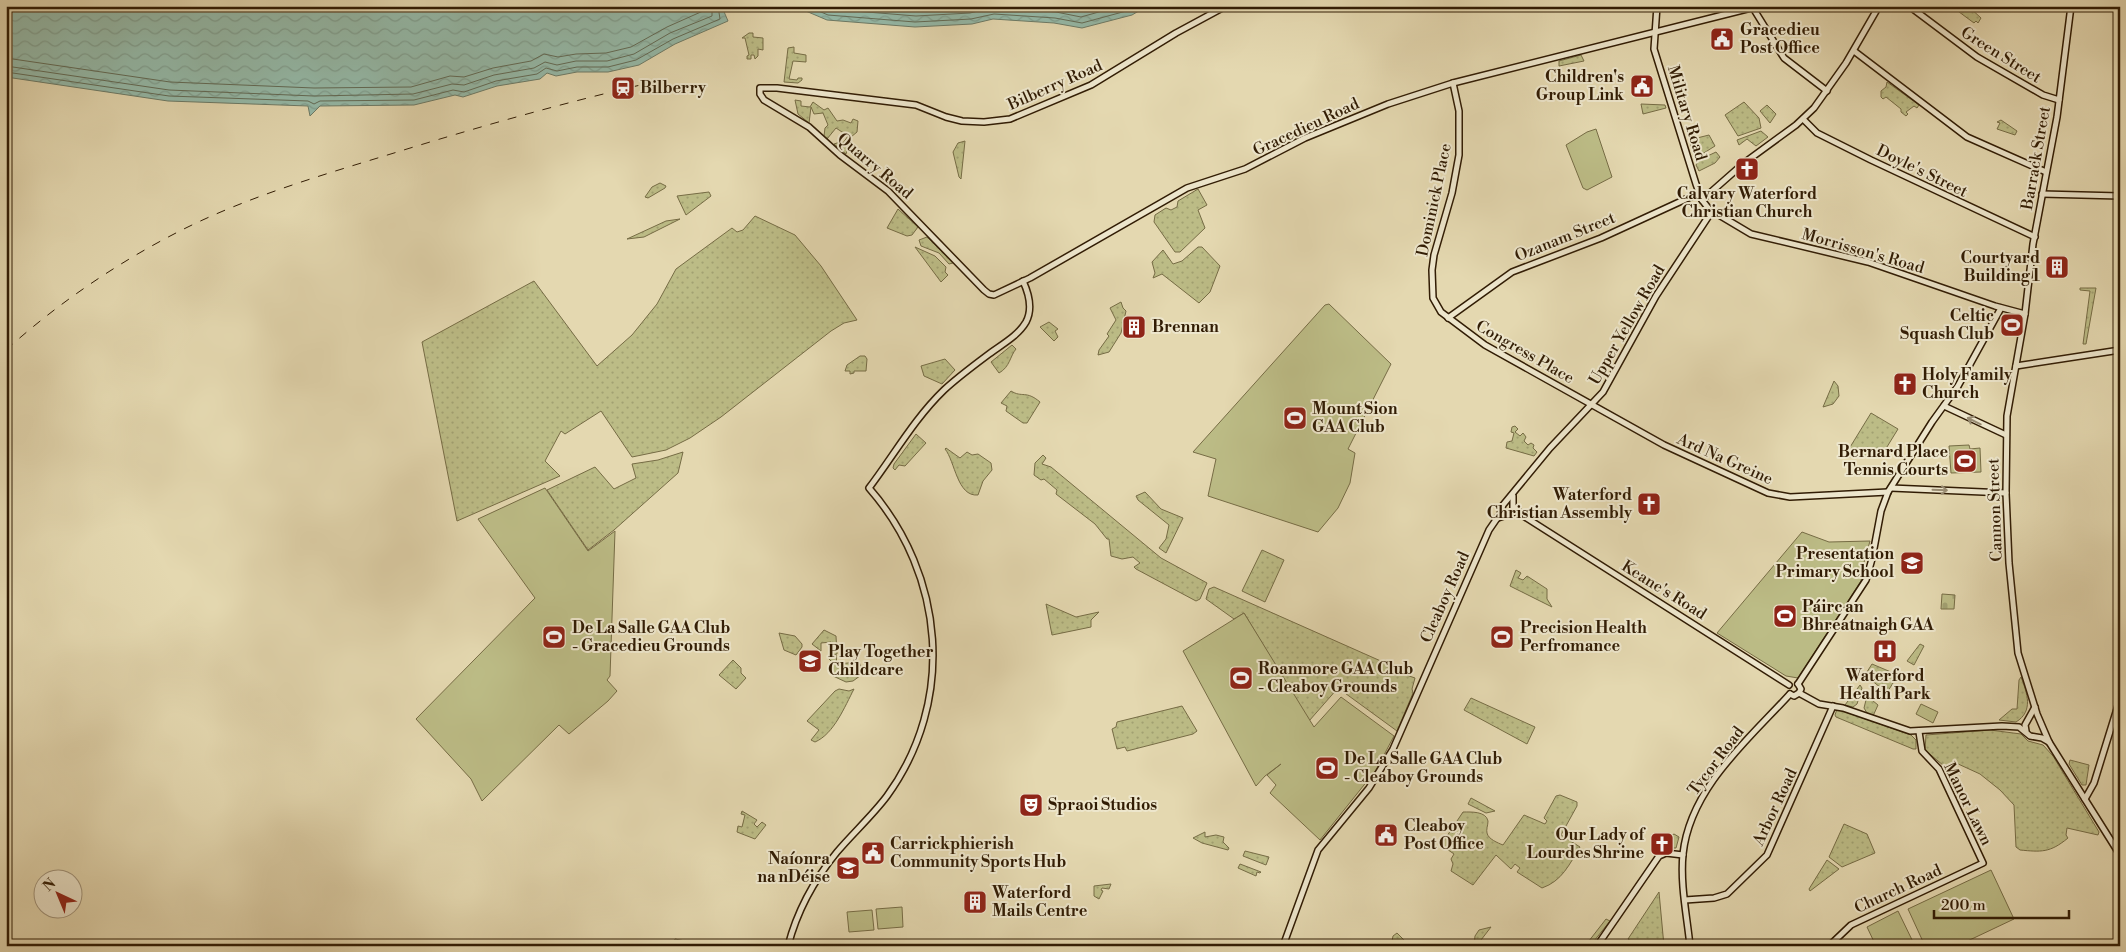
<svg xmlns="http://www.w3.org/2000/svg" width="2126" height="952" font-family="'Libre Bodoni',serif">
<defs>
<pattern id="green-dots" width="8" height="8" patternUnits="userSpaceOnUse" patternTransform="scale(1.25)"><rect width="8" height="8" fill="#bcbc86"/><path d="M2 2h.1M6 6h.1" fill="none" stroke="#a2a172" stroke-width="1.8" stroke-linecap="round"/></pattern>
<pattern id="cemetery-stones" width="16" height="16" patternUnits="userSpaceOnUse" patternTransform="scale(1.25)"><rect width="16" height="16" fill="#bcbc86"/><path d="M2 7V4a2 2 0 0 1 4 0v3zM10 15v-3a2 2 0 0 1 4 0v3z" fill="#a2a172"/></pattern>
<pattern id="water-waves" width="16" height="10" patternUnits="userSpaceOnUse" patternTransform="scale(1.25)"><rect width="16" height="10" fill="#95baa9"/><path d="M0 5q4-4 8 0t8 0" fill="none" stroke="#819f90"/></pattern>
</defs>
<rect width="100%" height="100%" fill="#e4d8b0"/>
<filter id="stains"><feTurbulence type="fractalNoise" baseFrequency=".004" numOctaves="4"/><feColorMatrix values="0 0 0 0 .2 0 0 0 0 .09 0 0 0 0 .02 0 0 0 .5 -.17"/></filter>
<radialGradient id="worn" r=".72"><stop offset=".6" stop-color="#630" stop-opacity="0"/><stop offset="1" stop-color="#630" stop-opacity=".3"/></radialGradient>
<!-- green -->
<g fill="url(#green-dots)" stroke="#766c45">
<polygon points="1951,6 1968,6 1981,18 1978,23 1976,21 1974,23"/>
<polygon points="749,33 753,33 753,37 763,38 763,50 758,49 758,56 755,59 754,55 751,55 751,59 747,59 747,56 749,55 745,38 742,38"/>
<polygon points="794,47 794,53 806,55 806,62 793,61 789,79 797,80 798,78 802,78 802,80 798,83 784,82 788,48"/>
<polygon points="1581,55 1584,61 1559,66 1559,61"/>
<polygon points="1887,82 1919,105 1917,108 1914,106 1906,112 1908,114 1906,116 1901,112 1901,109 1886,97 1883,99 1881,97 1881,91 1886,87"/>
<polygon points="795,100 801,101 801,106 810,107 813,102 824,110 828,108 837,121 843,120 851,123 853,119 858,121 857,132 851,137 846,154 834,144 840,142 843,143 848,136 836,128 827,139 824,136 825,128 828,125 823,113 814,114 811,107 809,123 798,114"/>
<polygon points="1744,102 1759,118 1761,128 1738,136 1725,115"/>
<polygon points="1641,104 1665,105 1666,108 1643,114"/>
<polygon points="1767,105 1776,114 1770,123 1760,111"/>
<polygon points="2001,120 2017,131 2015,135 1997,129 2000,123 1997,122"/>
<polygon points="1761,131 1768,137 1756,146 1747,139 1739,145 1737,140"/>
<polygon points="1709,135 1715,146 1699,156 1693,152 1689,140"/>
<polygon points="965,141 961,179 959,177 953,152 958,143"/>
<polygon points="1716,152 1720,157 1715,163 1699,171 1696,165 1699,160"/>
<polygon points="660,183 666,186 665,188 648,198 645,197 652,187"/>
<polygon points="1198,189 1207,205 1198,210 1205,228 1180,252 1175,252 1154,222 1155,215 1166,208 1171,210 1177,207 1178,201"/>
<polygon points="709,192 711,196 686,215 677,196"/>
<polygon points="898,209 918,227 912,235 907,236 887,228"/>
<polygon points="755,216 795,235 821,266 857,320 844,323 831,331 721,417 690,438 666,450 632,457 601,411 565,434 561,431 545,461 560,476 457,521 422,342 534,281 597,366 632,335 657,304 676,269 732,228 737,232 743,230"/>
<polygon points="680,219 644,237 627,239 666,221"/>
<polygon points="927,237 953,263 949,264 939,253 921,246 919,240"/>
<polygon points="915,247 935,256 946,267 945,272 948,275 941,282"/>
<polygon points="1198,247 1202,247 1220,266 1210,292 1199,303 1162,274 1153,278 1155,273 1152,262 1163,250 1173,264 1182,261"/>
<polygon points="2080,288 2096,288 2086,344 2083,344 2090,291 2080,290"/>
<polygon points="1121,302 1123,308 1126,311 1121,333 1109,352 1098,355 1099,350 1109,336 1107,334 1116,320 1110,308"/>
<polygon points="1049,322 1058,329 1055,331 1058,337 1054,341 1040,327"/>
<path d="M1012 345 1016 349C1010 356 1010 367 999 373L991 362Z"/>
<polygon points="860,356 865,356 867,359 866,371 854,371 854,373 850,374 850,371 845,371 847,365"/>
<polygon points="945,359 955,370 942,384 924,376 921,366"/>
<polygon points="1834,381 1838,386 1839,396 1833,404 1823,407"/>
<path d="M1011 391C1022 398 1026 390 1040 402L1027 423H1023L1006 411 1007 406 1001 403Z"/>
<polygon points="1871,413 1898,429 1882,455 1844,457"/>
<polygon points="1515,426 1518,429 1515,432 1520,436 1523,433 1526,437 1524,441 1528,445 1531,443 1534,445 1533,448 1537,452 1534,456 1506,448 1507,442 1512,441 1514,433 1511,432 1512,427"/>
<polygon points="916,434 926,443 905,466 899,465 895,470 893,468 894,464"/>
<path d="M946 448 960 458 967 452 972 455 978 454 991 463 992 470 983 481 978 495C957 497 955 461 945 449Z"/>
<polygon points="683,452 678,473 614,530 588,550 547,490 595,467 614,489 636,478 632,464 658,460"/>
<polygon points="1043,455 1046,458 1042,464 1051,467 1161,558 1207,583 1200,599 1196,601 1136,569 1134,567 1140,563 1133,557 1122,559 1111,556 1109,539 1107,539 1095,524 1056,494 1057,490 1044,479 1041,480 1034,475 1035,463"/>
<polygon points="1145,492 1161,509 1183,518 1166,553 1159,548 1166,539 1169,525 1138,500 1136,496"/>
<polygon points="1262,550 1284,560 1265,602 1242,591"/>
<polygon points="1516,570 1521,573 1518,578 1523,580 1527,576 1547,589 1547,599 1552,607 1510,586"/>
<polygon points="1214,587 1392,666 1395,671 1415,678 1412,689 1413,693 1397,731 1338,688 1309,721 1244,613 1234,619 1206,599 1209,589"/>
<polygon points="1046,604 1076,617 1099,612 1091,620 1091,627 1052,635"/>
<polygon points="824,630 836,636 837,654 833,655 831,642 821,643 821,651 812,644"/>
<polygon points="779,633 795,636 802,644 802,647 796,655 784,650"/>
<polygon points="1920,644 1924,646 1914,665 1907,661"/>
<polygon points="836,655 837,664 859,662 864,673 853,681 846,682 833,676 833,663 827,657"/>
<polygon points="733,660 741,668 741,673 746,678 736,689 719,675"/>
<polygon points="1872,664 1898,675 1888,691 1886,692 1865,675"/>
<path d="M2021 677C2027 693 2034 711 2016 722L1999 720 2012 709H2017L2019 680Z"/>
<polygon points="1860,685 1862,688 1857,704 1853,707 1845,705"/>
<path d="M839 689 849 691 854 689C845 706 834 734 815 742L811 740 819 730 807 721 835 691Z"/>
<polygon points="1867,696 1878,705 1873,716 1867,713 1864,708"/>
<polygon points="1471,698 1535,727 1527,744 1464,710"/>
<polygon points="1182,706 1197,731 1193,734 1127,751 1125,747 1117,749 1112,729 1116,727 1117,722"/>
<polygon points="1837,709 1911,735 1916,740 1916,749 1913,749 1836,717 1835,715"/>
<path d="M1990 730 2021 734 2028 741 2043 745 2053 756 2099 832 2098 835 2067 828 2066 835 2068 838C2050 853 2041 852 2020 850L2016 847 2014 805 2000 790 1980 774 1956 763 1944 766 1925 750 1926 735Z"/>
<polygon points="2070,760 2089,765 2086,785 2082,785 2069,764"/>
<path d="M1560 795 1577 802V806L1561 835 1580 847C1569 865 1562 881 1542 888L1517 872 1520 868 1515 864 1511 869 1496 855 1473 885 1451 871 1453 864 1451 859 1454 854 1441 845 1463 812C1471 812 1486 811 1488 821 1488 825 1486 830 1487 833 1488 839 1498 843 1503 845L1524 815 1545 824 1547 821 1544 818 1556 796Z"/>
<polygon points="1471,798 1495,811 1486,813 1468,804"/>
<polygon points="742,811 757,820 754,824 757,827 762,822 766,825 755,839 737,832 738,826 742,827 745,815 741,814"/>
<polygon points="1844,824 1867,834 1875,853 1842,867 1829,857"/>
<polygon points="1205,832 1205,837 1216,835 1224,837 1223,842 1229,848 1228,850 1202,843 1193,838"/>
<polygon points="1674,834 1679,837 1676,848 1665,848 1658,850 1666,843 1663,841 1664,837 1668,837"/>
<polygon points="1245,851 1269,857 1266,865 1243,856"/>
<polygon points="1827,860 1839,869 1810,891 1809,889"/>
<polygon points="1240,864 1261,872 1260,873 1257,872 1256,876 1238,868"/>
<polygon points="1111,884 1109,889 1102,888 1101,890 1103,891 1099,899 1094,896 1094,886"/>
<polygon points="1659,892 1664,946 1638,946 1628,939"/>
<polygon points="1606,919 1610,921 1590,946 1585,946"/>
<polygon points="1491,927 1481,940 1480,946 1474,946 1475,936 1479,930"/>
<polygon points="1397,933 1410,946 1391,946 1393,936"/>
<polygon points="675,939 695,943 695,946 671,946"/>
</g>
<!-- cemetery -->
<polygon fill="url(#cemetery-stones)" stroke="#766c45" points="1942,594 1955,595 1954,609 1941,609"/>
<!-- pitch -->
<g fill="#bcbc86" stroke="#766c45">
<polygon points="1596,129 1612,177 1587,190 1583,188 1566,145 1587,132"/>
<polygon points="1329,304 1391,364 1348,449 1355,453 1350,483 1338,508 1318,532 1208,496 1216,459 1193,452 1325,305"/>
<polygon points="1969,445 1970,449 1980,448 1981,472 1951,473 1949,446"/>
<polygon points="545,488 588,551 615,531 610,676 607,680 617,691 608,701 569,734 559,725 482,801 471,779 416,719 535,598 478,519"/>
<polygon points="1802,532 1829,542 1870,541 1863,566 1861,581 1798,678 1786,676 1717,633"/>
<polygon points="1244,613 1314,727 1341,697 1394,736 1376,770 1320,840 1270,793 1276,785 1267,775 1281,764 1265,776 1256,786 1183,651"/>
<polygon points="1921,704 1938,712 1933,723 1916,714"/>
<polygon points="1991,870 2014,919 1957,946 1925,946 1908,909"/>
<polygon points="902,907 903,927 878,929 876,909"/>
<polygon points="872,910 874,930 849,932 847,912"/>
<polygon points="1898,911 1915,946 1876,946 1867,927"/>
</g>
<!-- water -->
<g fill="url(#water-waves)" stroke="#6d7b67">
<polygon points="6,6 725,6 722,7 728,21 675,44 639,65 608,72 577,72 556,76 547,73 540,79 497,86 463,97 455,95 414,105 320,106 310,116 308,106 168,101 6,77"/>
<polygon points="794,6 1147,6 1132,15 1082,28 1054,23 993,19 972,24 915,27 827,20"/>
</g>
<g fill="none" stroke-linecap="round" stroke-linejoin="round">
<!-- shore -->
<g stroke="#636b56" stroke-width="1">
<polyline points="807,6 828,15 915,22 971,19 994,14 1055,18 1082,23 1130,10 1137,6"/>
<polyline points="823,6 830,9 916,16 970,13 994,7 1056,12 1081,17 1120,6"/>
<polyline points="889,6 916,8 951,6"/>
<polyline points="6,58 170,82 314,88 411,87 450,76 464,77 493,68 531,61 544,54 558,57 576,54 606,53 631,47 667,27 703,11 704,6"/>
<polyline points="6,66 169,90 314,96 413,94 452,84 464,85 494,75 534,68 545,62 557,65 576,61 607,61 634,54 670,33 712,16 712,6"/>
<polyline points="6,72 169,96 308,101 314,104 320,101 414,100 453,90 464,92 496,81 537,74 546,68 557,71 577,67 608,67 636,60 673,39 720,19 718,6"/>
</g>
<!-- secondary casing -->
<g stroke="#311c04" stroke-width="8">
<g id="secondary">
<polyline points="1226,6 1176,33 1091,85 1010,119 984,122 962,121 946,117 916,105 777,88 760,88 760,94 764,100 809,127 840,155 888,191 984,290 989,294 994,295 1030,278 1187,188 1245,169 1305,138 1388,104 1453,83 1759,6"/>
<polyline points="1657,6 1654,49 1696,184 1702,200 1709,209 1751,234 1868,262 1995,306 2025,314"/>
<polyline points="1909,6 1977,57 2043,95 2059,100"/>
<polyline points="2071,6 2057,117 2033,244 2025,314 2007,416 2006,493 2009,563 2018,653 2037,714 2049,742 2120,855"/>
<polyline points="1753,8 1784,58 1827,91"/>
<polyline points="1729,13 1736,6"/>
<polyline points="1854,51 1967,137 2046,172"/>
<polyline points="1453,83 1459,111 1459,155 1452,193 1434,255 1432,270 1433,298 1441,312 1485,345 1664,445 1768,493 1790,497 1888,492"/>
<polyline points="1803,119 1817,133 1871,160 2035,237"/>
<polyline points="2042,194 2120,196"/>
<polyline points="1702,200 1744,163 1796,125 1814,108 1846,63 1879,6"/>
<polyline points="1448,318 1512,272 1601,238 1699,193"/>
<polyline points="2016,366 2120,350"/>
<polyline points="1944,406 2006,435"/>
<polyline points="1891,488 2006,493"/>
<polyline points="1514,507 1525,517 1789,685"/>
<polyline points="1498,518 1513,513 1513,496"/>
<polyline points="1798,684 1866,580 1872,559 1881,511 1888,492 1932,422 1958,386 2001,308"/>
<polyline points="1799,693 1819,704 1843,708 1910,731 2002,726 2019,727 2030,736 2042,738 2049,742"/>
<polyline points="1790,694 1794,696 1799,693 1801,689 1798,684"/>
<polyline points="2026,731 2025,725 2035,707"/>
<polyline points="2085,799 2094,783 2120,699"/>
<polyline points="1685,900 1714,898 1727,894 1767,855 1833,706"/>
<path d="M788 946C797 911 814 880 837 852 853 833 872 816 887 796 956 701 945 575 869 488 894 455 914 419 944 390 958 377 973 366 989 354 1001 345 1018 336 1026 322 1033 309 1029 294 1023 281"/>
<polyline points="1283,946 1318,850 1369,788 1393,749 1489,530 1500,514 1503,505 1550,448 1603,392 1656,296 1712,211"/>
<polyline points="1597,946 1659,856 1666,853 1683,855"/>
<path d="M1690 946C1687 916 1680 884 1683 854 1690 788 1748 740 1790 694"/>
<polyline points="1829,946 1851,925 1983,863 1939,769 1922,751 1919,732"/>
</g>
</g>
<!-- secondary -->
<use href="#secondary" stroke="#ede6cc" stroke-width="5"/>
<!-- rail -->
<path stroke="#311c04" stroke-width="1" stroke-dasharray="9 9" stroke-linecap="butt" d="M6 350C56 305 114 265 174 234 243 198 319 176 394 153 478 127 563 103 649 83"/>
</g>
<!-- one-way arrows -->
<defs><path id="oneway-shaft" d="M-6 0H5M1.5-3L5.5 0L1.5 3" fill="none" stroke-width="1.6" stroke-linecap="round" stroke-linejoin="round" transform="scale(1.25)"/></defs>
<g stroke="#988b72">
<use href="#oneway-shaft" transform="translate(1974 421) rotate(-154)"/>
<use href="#oneway-shaft" transform="translate(1940 490) rotate(2)"/>
</g>
<!-- icons -->
<defs>
<g id="civic-square" transform="scale(1.25)"><rect x="-9" y="-9" width="18" height="18" rx="4" fill="#8f2418" stroke="#ede6cc"/><path d="M-.6-6.5H3V-4.5H.6V-3L4-1V1h2V6H-6V1h2V-1L-.6-3ZM-1.2 2.5V6h2.4V2.5Z" fill="#fff"/></g>
<g id="station-square" transform="scale(1.25)"><rect x="-9" y="-9" width="18" height="18" rx="4" fill="#8f2418" stroke="#ede6cc"/><path d="M-3-6H3Q5-6 5-4V2Q5 4 3 4L4.5 6H3L1.5 4h-3L-3 6H-4.5L-3 4Q-5 4-5 2V-4Q-5-6-3-6ZM-3.5-4v3h7v-3ZM-3.5 1v1.5H-2V1ZM2 1v1.5H3.5V1Z" fill="#fff"/></g>
<g id="church-square" transform="scale(1.25)"><rect x="-9" y="-9" width="18" height="18" rx="4" fill="#8f2418" stroke="#ede6cc"/><path d="M-1.2-6h2.4v3.5h3.3v2.4h-3.3V6h-2.4V-.1h-3.3v-2.4h3.3Z" fill="#fff"/></g>
<g id="building-square" transform="scale(1.25)"><rect x="-9" y="-9" width="18" height="18" rx="4" fill="#8f2418" stroke="#ede6cc"/><path d="M-4-6H4V6H1V3H-1V6H-4ZM-2.5-4.3h1.7v1.8h-1.7ZM.8-4.3h1.7v1.8H.8ZM-2.5-1h1.7V.8h-1.7ZM.8-1h1.7V.8H.8Z" fill="#fff"/></g>
<g id="stadium-square" transform="scale(1.25)"><rect x="-9" y="-9" width="18" height="18" rx="4" fill="#8f2418" stroke="#ede6cc"/><path d="M0-5a6.5 5 0 1 0 0 10a6.5 5 0 1 0 0-10ZM-3.5-1.8h7v3.6h-7Z" fill="#fff"/></g>
<g id="school-square" transform="scale(1.25)"><rect x="-9" y="-9" width="18" height="18" rx="4" fill="#8f2418" stroke="#ede6cc"/><path d="M0-5L7-2L0 1L-7-2ZM-4 1L0 2.5L4 1V4Q0 6-4 4Z" fill="#fff"/></g>
<g id="hospital-square" transform="scale(1.25)"><rect x="-9" y="-9" width="18" height="18" rx="4" fill="#8f2418" stroke="#ede6cc"/><path d="M-5-5h3v3.5h4V-5h3V5h-3V1.5h-4V5h-3Z" fill="#fff"/></g>
<g id="theatre-square" transform="scale(1.25)"><rect x="-9" y="-9" width="18" height="18" rx="4" fill="#8f2418" stroke="#ede6cc"/><path d="M-5-5.5Q0-4 5-5.5V0Q5 5 0 6Q-5 5-5 0ZM-3.3-2.5H-1v1.5H-3.3ZM1-2.5H3.3v1.5H1ZM-2.8 1Q0 5.5 2.8 1Z" fill="#fff"/></g>
</defs>
<g fill-rule="evenodd">
<use href="#civic-square" x="1722" y="39"/>
<use href="#civic-square" x="1642" y="86"/>
<use href="#station-square" x="623" y="88"/>
<use href="#church-square" x="1747" y="169"/>
<use href="#building-square" x="2057" y="267"/>
<use href="#stadium-square" x="2012" y="325"/>
<use href="#building-square" x="1134" y="327"/>
<use href="#church-square" x="1905" y="384"/>
<use href="#stadium-square" x="1295" y="418"/>
<use href="#stadium-square" x="1965" y="461"/>
<use href="#church-square" x="1649" y="504"/>
<use href="#school-square" x="1912" y="563"/>
<use href="#stadium-square" x="1785" y="616"/>
<use href="#stadium-square" x="554" y="637"/>
<use href="#stadium-square" x="1502" y="637"/>
<use href="#hospital-square" x="1885" y="651"/>
<use href="#school-square" x="810" y="661"/>
<use href="#stadium-square" x="1241" y="678"/>
<use href="#stadium-square" x="1327" y="768"/>
<use href="#theatre-square" x="1031" y="805"/>
<use href="#civic-square" x="1386" y="835"/>
<use href="#church-square" x="1662" y="844"/>
<use href="#civic-square" x="873" y="853"/>
<use href="#school-square" x="848" y="868"/>
<use href="#building-square" x="975" y="902"/>
</g>
<g text-anchor="middle" dominant-baseline="central" stroke-width="4" stroke-linejoin="round" paint-order="stroke">
<!-- poi labels -->
<g font-size="16" font-weight="bold" fill="#311c04" stroke="#ede6cc" text-anchor="start">
<text x="1740" y="30">Gracedieu<tspan x="1740" dy="18">Post Office</tspan></text>
<text x="1624" y="77" text-anchor="end">Children's<tspan x="1624" dy="18">Group Link</tspan></text>
<text x="640" y="88">Bilberry</text>
<text x="1747" y="194" text-anchor="middle">Calvary Waterford<tspan x="1747" dy="18">Christian Church</tspan></text>
<text x="2040" y="258" text-anchor="end">Courtyard<tspan x="2040" dy="18">Building 1</tspan></text>
<text x="1994" y="316" text-anchor="end">Celtic<tspan x="1994" dy="18">Squash Club</tspan></text>
<text x="1152" y="327">Brennan</text>
<text x="1922" y="375">Holy Family<tspan x="1922" dy="18">Church</tspan></text>
<text x="1312" y="409">Mount Sion<tspan x="1312" dy="18">GAA Club</tspan></text>
<text x="1948" y="452" text-anchor="end">Bernard Place<tspan x="1948" dy="18">Tennis Courts</tspan></text>
<text x="1632" y="495" text-anchor="end">Waterford<tspan x="1632" dy="18">Christian Assembly</tspan></text>
<text x="1894" y="554" text-anchor="end">Presentation<tspan x="1894" dy="18">Primary School</tspan></text>
<text x="1802" y="607">Páirc an<tspan x="1802" dy="18">Bhreatnaigh GAA</tspan></text>
<text x="572" y="628">De La Salle GAA Club<tspan x="572" dy="18">- Gracedieu Grounds</tspan></text>
<text x="1520" y="628">Precision Health<tspan x="1520" dy="18">Perfromance</tspan></text>
<text x="828" y="652">Play Together<tspan x="828" dy="18">Childcare</tspan></text>
<text x="1258" y="669">Roanmore GAA Club<tspan x="1258" dy="18">- Cleaboy Grounds</tspan></text>
<text x="1885" y="676" text-anchor="middle">Waterford<tspan x="1885" dy="18">Health Park</tspan></text>
<text x="1344" y="759">De La Salle GAA Club<tspan x="1344" dy="18">- Cleaboy Grounds</tspan></text>
<text x="1048" y="805">Spraoi Studios</text>
<text x="1404" y="826">Cleaboy<tspan x="1404" dy="18">Post Office</tspan></text>
<text x="1644" y="835" text-anchor="end">Our Lady of<tspan x="1644" dy="18">Lourdes Shrine</tspan></text>
<text x="890" y="844">Carrickphierish<tspan x="890" dy="18">Community Sports Hub</tspan></text>
<text x="830" y="859" text-anchor="end">Naíonra<tspan x="830" dy="18">na nDéise</tspan></text>
<text x="992" y="893">Waterford<tspan x="992" dy="18">Mails Centre</tspan></text>
</g>
<!-- street labels -->
<g font-size="16" fill="#311c04" stroke="#ede6cc">
<text transform="translate(2001 55) rotate(32)">Green Street</text>
<text transform="translate(1055 85) rotate(-24)">Bilberry Road</text>
<text transform="translate(1687 113) rotate(73)">Military Road</text>
<text transform="translate(1306 127) rotate(-25)">Gracedieu Road</text>
<text transform="translate(2036 158) rotate(-80)">Barrack Street</text>
<text transform="translate(875 166) rotate(40)">Quarry Road</text>
<text transform="translate(1922 171) rotate(26)">Doyle's Street</text>
<text transform="translate(1434 200) rotate(-78)">Dominick Place</text>
<text transform="translate(1565 237) rotate(-22)">Ozanam Street</text>
<text transform="translate(1863 251) rotate(16)">Morrisson's Road</text>
<text transform="translate(1627 325) rotate(-60)">Upper Yellow Road</text>
<text transform="translate(1525 352) rotate(30)">Congress Place</text>
<text transform="translate(1725 459) rotate(24)">Ard Na Greine</text>
<text transform="translate(1995 510) rotate(-92)">Cannon Street</text>
<text transform="translate(1664 590) rotate(32)">Keane's Road</text>
<text transform="translate(1445 597) rotate(-66)">Cleaboy Road</text>
<text transform="translate(1716 761) rotate(-53)">Tycor Road</text>
<text transform="translate(1968 804) rotate(64)">Manor Lawn</text>
<text transform="translate(1775 807) rotate(-65)">Arbor Road</text>
<text transform="translate(1898 889) rotate(-25)">Church Road</text>
</g>
</g>
<!-- margin -->
<rect width="2126" height="952" fill="none" stroke="#e4d8b0" stroke-width="25"/>
<rect x="8" y="8" width="2111" height="937" fill="none" stroke="#311c04" stroke-width="2.5"/>
<rect x="12" y="12" width="2101" height="927" fill="none" stroke="#311c04"/>
<!-- north arrow -->
<g transform="translate(58 894) rotate(316)"><circle r="24" fill="#ede6cc" stroke="#a2957c"/>
<path d="M0-4L9 19L0 12L-9 19Z" fill="#8f2418"/>
<text y="-8" font-size="14" font-weight="bold" text-anchor="middle" fill="#311c04">N</text>
</g>
<!-- scale -->
<path d="M1934 910v8h135v-8" fill="none" stroke="#311c04" stroke-width="2.5"/>
<text x="1941" y="910" font-size="15" fill="#311c04" stroke="#ede6cc" stroke-width="4" paint-order="stroke">200 m</text>
<rect width="100%" height="100%" filter="url(#stains)"/>
<rect width="100%" height="100%" fill="url(#worn)"/>
</svg>
